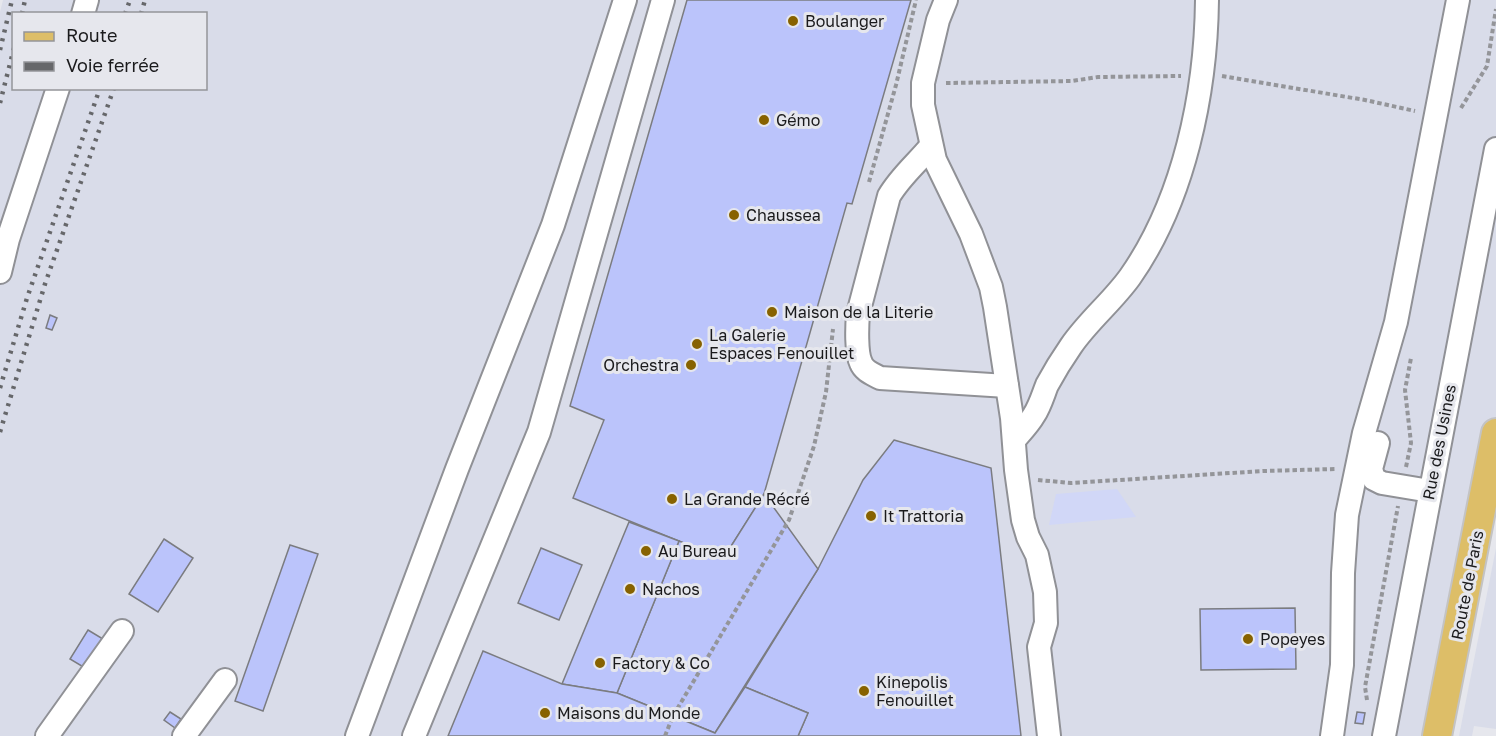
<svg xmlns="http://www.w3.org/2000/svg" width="1496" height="736" font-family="'Golos Text',sans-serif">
<rect width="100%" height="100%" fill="#e6e7ed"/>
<!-- built -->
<g fill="#d9dce9" fill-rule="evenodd">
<path d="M3 0H1496V433L1435 736H0V12ZM14 14H206V88H14Z"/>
<polygon points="1496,548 1496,729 1474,726 1472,736 1459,736"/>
</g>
<!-- green -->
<polygon fill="#d1d7f7" points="1117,489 1136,517 1049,525 1056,494"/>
<!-- building -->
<g fill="#bbc4fb" stroke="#7b7c80" stroke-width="1.5">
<polygon points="687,0 911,0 852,204 847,203 764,494 723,559 573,498 604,420 570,406"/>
<polygon points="50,315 57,318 52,330 46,328"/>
<polygon points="894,440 991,468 1021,736 798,736 808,713 745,687 818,569 863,480"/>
<polygon points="764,494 818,569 715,733 617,693 679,541 723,559"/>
<polygon points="629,522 679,541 617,693 562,684"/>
<polygon points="164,539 193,558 158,612 129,594"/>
<polygon points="290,545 318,554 263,711 235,701"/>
<polygon points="541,548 582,565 559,620 518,603"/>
<polygon points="1295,608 1296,669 1201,670 1200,609"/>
<polygon points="88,630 103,639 85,668 70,659"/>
<polygon points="483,651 562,684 617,693 715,733 745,687 808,713 798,736 448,736"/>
<polygon points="170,712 181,719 175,728 164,720"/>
<polygon points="1357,712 1365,713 1363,724 1355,723"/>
</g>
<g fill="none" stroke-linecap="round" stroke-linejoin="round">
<!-- minor casing -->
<g stroke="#909196" stroke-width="26">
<g id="minor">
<polyline points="946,0 938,20 923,83 923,105 935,160 971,234 991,287 995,307 1012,418 1016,470 1023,520 1028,537 1037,555 1045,592 1046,623 1039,647 1049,736"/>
<polyline points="83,14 87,0"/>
<path d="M931 146C917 163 900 177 889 196L858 314C857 326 856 353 861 363 864 371 873 374 880 378L1007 386"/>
<polyline points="0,272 8,239 58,88"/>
<path d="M1014 440C1021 432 1029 424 1034 415 1040 406 1043 395 1047 385 1054 372 1062 359 1071 346 1088 321 1112 302 1130 277 1184 200 1206 93 1207 0"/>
<polyline points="1378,443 1371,469 1374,479 1382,483 1430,491"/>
<polyline points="47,736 122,631"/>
<polyline points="184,736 225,680"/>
<polyline points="357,736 457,469 553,225 625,0"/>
<polyline points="414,736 539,432 663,0"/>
<polyline points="1332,736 1342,665 1343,573 1347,515 1364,433 1396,322 1458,0"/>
<polyline points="1384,736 1496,149"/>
</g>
</g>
<!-- major casing -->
<g stroke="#c3c3c4" stroke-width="32">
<polyline id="major" points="1437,736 1496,433"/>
</g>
<!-- path -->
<g stroke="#949599" stroke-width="4" stroke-dasharray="4.5 3" stroke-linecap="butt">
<polyline points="1222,76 1365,100 1415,111"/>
<polyline points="946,83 1072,81 1098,77 1181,76"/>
<polyline points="1461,108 1487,66 1496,9"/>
<polyline points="869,182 896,85 916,0"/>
<polyline points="1406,467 1411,443 1405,390 1411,358"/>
<polyline points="1038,480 1071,483 1263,471 1336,469"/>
<polyline points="1367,700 1365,687 1398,506"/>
<polyline points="665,736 673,716 789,520 814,446 826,392 833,329"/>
</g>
<!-- minor -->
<use href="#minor" stroke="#fff" stroke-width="22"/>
<!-- major -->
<use href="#major" stroke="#ddbe68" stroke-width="28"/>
<!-- rail -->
<g stroke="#66676a" stroke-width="4.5" stroke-dasharray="3 6" stroke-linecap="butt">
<polyline points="22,14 25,0"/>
<polyline points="125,14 130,0"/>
<polyline points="141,14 145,0"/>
<polyline points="0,50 12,0"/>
<polyline points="0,103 14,48"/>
<polyline points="0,388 27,298 100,88"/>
<polyline points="0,432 45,284 114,88"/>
</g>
</g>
<!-- markers -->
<g fill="#876200" stroke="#e6e7ed" stroke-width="2">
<circle cx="793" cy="21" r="6"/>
<circle cx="764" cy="120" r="6"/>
<circle cx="734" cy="215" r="6"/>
<circle cx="772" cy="312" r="6"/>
<circle cx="697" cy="344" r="6"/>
<circle cx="691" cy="365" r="6"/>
<circle cx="672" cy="499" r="6"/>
<circle cx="871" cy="516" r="6"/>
<circle cx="646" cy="551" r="6"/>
<circle cx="630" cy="589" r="6"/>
<circle cx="1248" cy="639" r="6"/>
<circle cx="600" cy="663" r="6"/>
<circle cx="864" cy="691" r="6"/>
<circle cx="545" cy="713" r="6"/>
</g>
<g text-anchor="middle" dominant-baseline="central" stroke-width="6" stroke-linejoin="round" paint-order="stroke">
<!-- poi labels -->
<g font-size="16" fill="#1a1a1c" stroke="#e6e7ed" text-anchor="start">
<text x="805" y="21">Boulanger</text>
<text x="776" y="120">Gémo</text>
<text x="746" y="215">Chaussea</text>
<text x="784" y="312">Maison de la Literie</text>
<text x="709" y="335">La Galerie<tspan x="709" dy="18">Espaces Fenouillet</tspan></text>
<text x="679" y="365" text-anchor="end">Orchestra</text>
<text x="684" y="499">La Grande Récré</text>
<text x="883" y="516">It Trattoria</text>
<text x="658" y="551">Au Bureau</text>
<text x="642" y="589">Nachos</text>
<text x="1260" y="639">Popeyes</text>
<text x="612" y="663">Factory &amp; Co</text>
<text x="876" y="682">Kinepolis<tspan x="876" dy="18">Fenouillet</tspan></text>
<text x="557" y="713">Maisons du Monde</text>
</g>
<!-- street labels -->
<g font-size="16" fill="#1a1a1c" stroke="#e6e7ed">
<text transform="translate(1439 442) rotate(-79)">Rue des Usines</text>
<text transform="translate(1467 585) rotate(-79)">Route de Paris</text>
</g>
</g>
<!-- legend -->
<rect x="12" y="12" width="195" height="78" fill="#e6e7ed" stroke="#949599" stroke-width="1.5"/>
<rect x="24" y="32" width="30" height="9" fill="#ddbe68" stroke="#949599" stroke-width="1.5"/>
<text x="66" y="42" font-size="18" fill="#1a1a1c">Route</text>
<rect x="24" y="62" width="30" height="9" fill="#66676a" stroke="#949599" stroke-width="1.5"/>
<text x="66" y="72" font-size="18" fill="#1a1a1c">Voie ferrée</text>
</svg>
